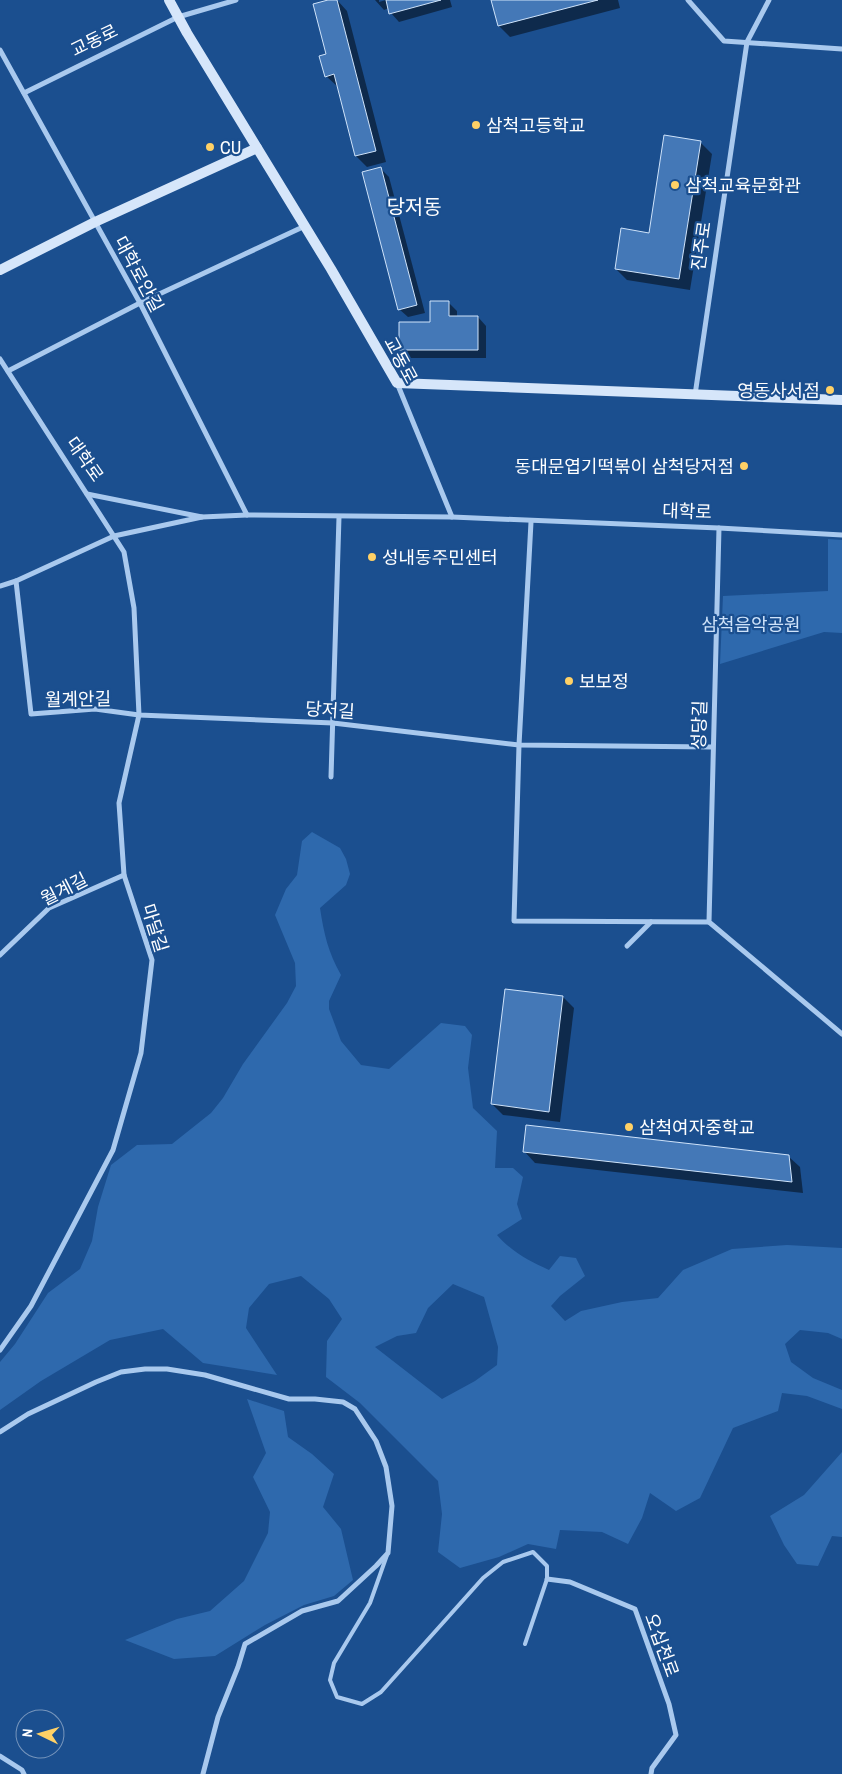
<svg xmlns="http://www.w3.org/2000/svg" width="842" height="1774" font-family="'Archivo Narrow','Noto Sans KR',sans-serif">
<rect width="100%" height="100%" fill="#1b4f8f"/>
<!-- green -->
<g fill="#2e69ad" fill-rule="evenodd">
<polygon points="828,539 842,540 842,633 824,632 720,664 723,596 828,591"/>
<path d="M312 832 340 848 346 859 350 874 346 885 320 908C324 934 328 952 341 975L329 1001V1009L341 1041 361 1065 389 1069 441 1023 465 1026 472 1035 468 1068 473 1108 497 1131 495 1168H513L523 1177 517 1204 522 1219 497 1235C512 1252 529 1261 549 1270L560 1256 576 1258 585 1276 560 1296 551 1306 565 1321 581 1311 622 1302 658 1298 683 1270 732 1249 787 1245 842 1248V1339L828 1333 800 1330 785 1344 791 1362 813 1378 842 1390V1409L807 1396 782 1393 778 1411 733 1428 700 1498 676 1511 650 1493 642 1518 628 1544 602 1532 560 1530 556 1549 528 1544 499 1557 460 1568 438 1552 442 1514 438 1481 360 1403 326 1377 327 1341 342 1319 329 1299 301 1276 269 1284 249 1308 246 1328 277 1375 203 1363 163 1329 110 1340 41 1381 0 1410V1362L15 1344 48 1293 80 1269 92 1241 98 1207 111 1165 137 1145 172 1144 211 1113 223 1098 243 1064 287 1003 296 986 295 963 275 915 286 889 297 875 302 841ZM453 1284 484 1297 498 1347 497 1365 475 1381 442 1399 375 1347 397 1336 416 1333 428 1308Z"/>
<polygon points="247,1399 284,1411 288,1437 312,1454 334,1474 323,1507 341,1529 353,1580 334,1596 304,1605 265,1625 215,1656 174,1659 125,1640 177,1619 210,1611 244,1581 268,1533 270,1512 253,1477 266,1453"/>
<polygon points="842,1452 842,1537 832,1536 818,1566 797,1564 784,1545 770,1516 804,1495"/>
</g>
<!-- shadow -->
<g fill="#0007">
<polygon points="334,0 337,0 347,11 386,162 367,167 356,156 338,87 326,76"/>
<polygon points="375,0 379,0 379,2 386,0 450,0 452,7 399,22 391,13 389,8 384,10"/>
<polygon points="492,0 618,0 620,8 510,37 499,26"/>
<polygon points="700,142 712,154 690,290 627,280 616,269 650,234"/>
<polygon points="380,168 389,177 425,313 408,317 399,309"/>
<polygon points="448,302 457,311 457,317 478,317 486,326 486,358 409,358 400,349 431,323"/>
<polygon points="563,997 574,1008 560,1122 503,1115 492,1104"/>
<polygon points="524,1151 788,1156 800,1167 803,1193 535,1163"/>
</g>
<!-- building -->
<g fill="#4478b7" stroke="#cfe3fa">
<polygon points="328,0 337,0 376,151 355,156 334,74 325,77 319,56 326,54 313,4"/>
<polygon points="386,0 441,0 389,14"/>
<polygon points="491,0 598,0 498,26"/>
<polygon points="664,135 701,141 679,279 615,269 621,228 649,233"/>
<polygon points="381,167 417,305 398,310 362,172"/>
<polygon points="430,301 449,301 449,316 478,316 478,350 399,350 399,322 430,322"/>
<polygon points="505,989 563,996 549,1112 491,1104"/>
<polygon points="526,1125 789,1155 792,1182 523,1152"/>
</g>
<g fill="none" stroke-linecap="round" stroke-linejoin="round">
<!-- lane -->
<polyline stroke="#a9c9ee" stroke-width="4" points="387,1555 370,1603 334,1663 330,1680 337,1697 362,1704 381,1692 483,1578 503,1562 533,1552 547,1566 547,1579 525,1644"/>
<!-- street -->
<g stroke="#a9c9ee" stroke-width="5">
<polyline points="688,0 724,41 842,49"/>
<polyline points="0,50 140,303 247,515"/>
<polyline points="24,93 178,17 236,0"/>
<polyline points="0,359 124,552 134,608 139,715 119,803 124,875 152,960 141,1053 113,1150 31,1306 0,1350"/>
<polyline points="8,371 140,303 305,226"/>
<polyline points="397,383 452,517"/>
<polyline points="695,395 747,42 769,0"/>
<polyline points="87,494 202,517 247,515 452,517 719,528 842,535"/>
<polyline points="202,517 114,536 16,581 31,714 95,709 139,715 333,723 519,745 712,747"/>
<polyline points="531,522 519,745 514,921 709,922"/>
<polyline points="719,528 709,922 842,1034"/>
<polyline points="0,586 16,581"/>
<polyline points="331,777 339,517"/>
<polyline points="627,946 651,922"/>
<polyline points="0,955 49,908 124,875"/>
<polyline points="0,1432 28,1414 96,1382 121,1372 145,1369 167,1369 205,1375 289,1399 315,1399 343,1402 355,1409 376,1441 386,1467 392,1506 388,1553 376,1566 338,1601 302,1611 245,1644 238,1667 218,1717 203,1774"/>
<polyline points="547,1579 570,1582 635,1609 669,1704 676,1735 652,1768 651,1774"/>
<polyline points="0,1756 22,1770 24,1774"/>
</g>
<!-- secondary -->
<g stroke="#d6e6fa" stroke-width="10">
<polyline points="169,0 187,33 331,269 397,383 842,400"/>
<polyline points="0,270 95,222 257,148"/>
</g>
</g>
<!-- markers -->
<g fill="#ffd166" stroke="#1b4f8f" stroke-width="2">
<circle cx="476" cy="125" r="5"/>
<circle cx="210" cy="147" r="5"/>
<circle cx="675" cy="185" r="5"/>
<circle cx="830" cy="390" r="5"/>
<circle cx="744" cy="466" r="5"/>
<circle cx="372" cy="557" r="5"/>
<circle cx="569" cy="681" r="5"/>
<circle cx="629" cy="1127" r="5"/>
</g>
<g text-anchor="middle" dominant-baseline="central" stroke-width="4.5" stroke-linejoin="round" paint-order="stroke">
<!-- street labels -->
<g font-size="18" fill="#fff" stroke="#1b4f8f">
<text transform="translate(94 40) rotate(-26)">교동로</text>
<text transform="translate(701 246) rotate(-82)">진주로</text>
<text transform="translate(139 274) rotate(62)">대학로안길</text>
<text transform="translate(401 360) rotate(62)">교동로</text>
<text transform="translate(85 459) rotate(55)">대학로</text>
<text transform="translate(687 511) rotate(2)">대학로</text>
<text transform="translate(78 699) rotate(-1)">월계안길</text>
<text transform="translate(330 710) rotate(4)">당저길</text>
<text transform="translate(699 725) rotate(-88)">성당길</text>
<text transform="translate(64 889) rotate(-27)">월계길</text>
<text transform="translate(155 928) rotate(73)">마달길</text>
<text transform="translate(662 1645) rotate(70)">오십천로</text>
</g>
<!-- poi labels -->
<g font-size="18" fill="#fff" stroke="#1b4f8f" text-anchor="start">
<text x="486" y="125">삼척고등학교</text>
<text x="220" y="147">CU</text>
<text x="685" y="185">삼척교육문화관</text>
<text x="820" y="390" text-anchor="end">영동사서점</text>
<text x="734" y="466" text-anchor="end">동대문엽기떡볶이 삼척당저점</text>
<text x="382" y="557">성내동주민센터</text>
<text x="579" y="681">보보정</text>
<text x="639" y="1127">삼척여자중학교</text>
</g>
<!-- park labels -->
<g font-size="18" fill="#cfe3fa" stroke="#1b4f8f">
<text x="751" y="624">삼척음악공원</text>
</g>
<!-- quarter labels -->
<g font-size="20" fill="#fff" stroke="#1b4f8f">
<text x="414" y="206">당저동</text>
</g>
</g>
<!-- north arrow -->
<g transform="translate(40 1734) rotate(275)"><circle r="24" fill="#1b4f8f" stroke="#7695bc"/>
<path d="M0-4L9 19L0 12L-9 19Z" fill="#ffd166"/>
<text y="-8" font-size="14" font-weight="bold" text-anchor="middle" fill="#ffffff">N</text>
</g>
</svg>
